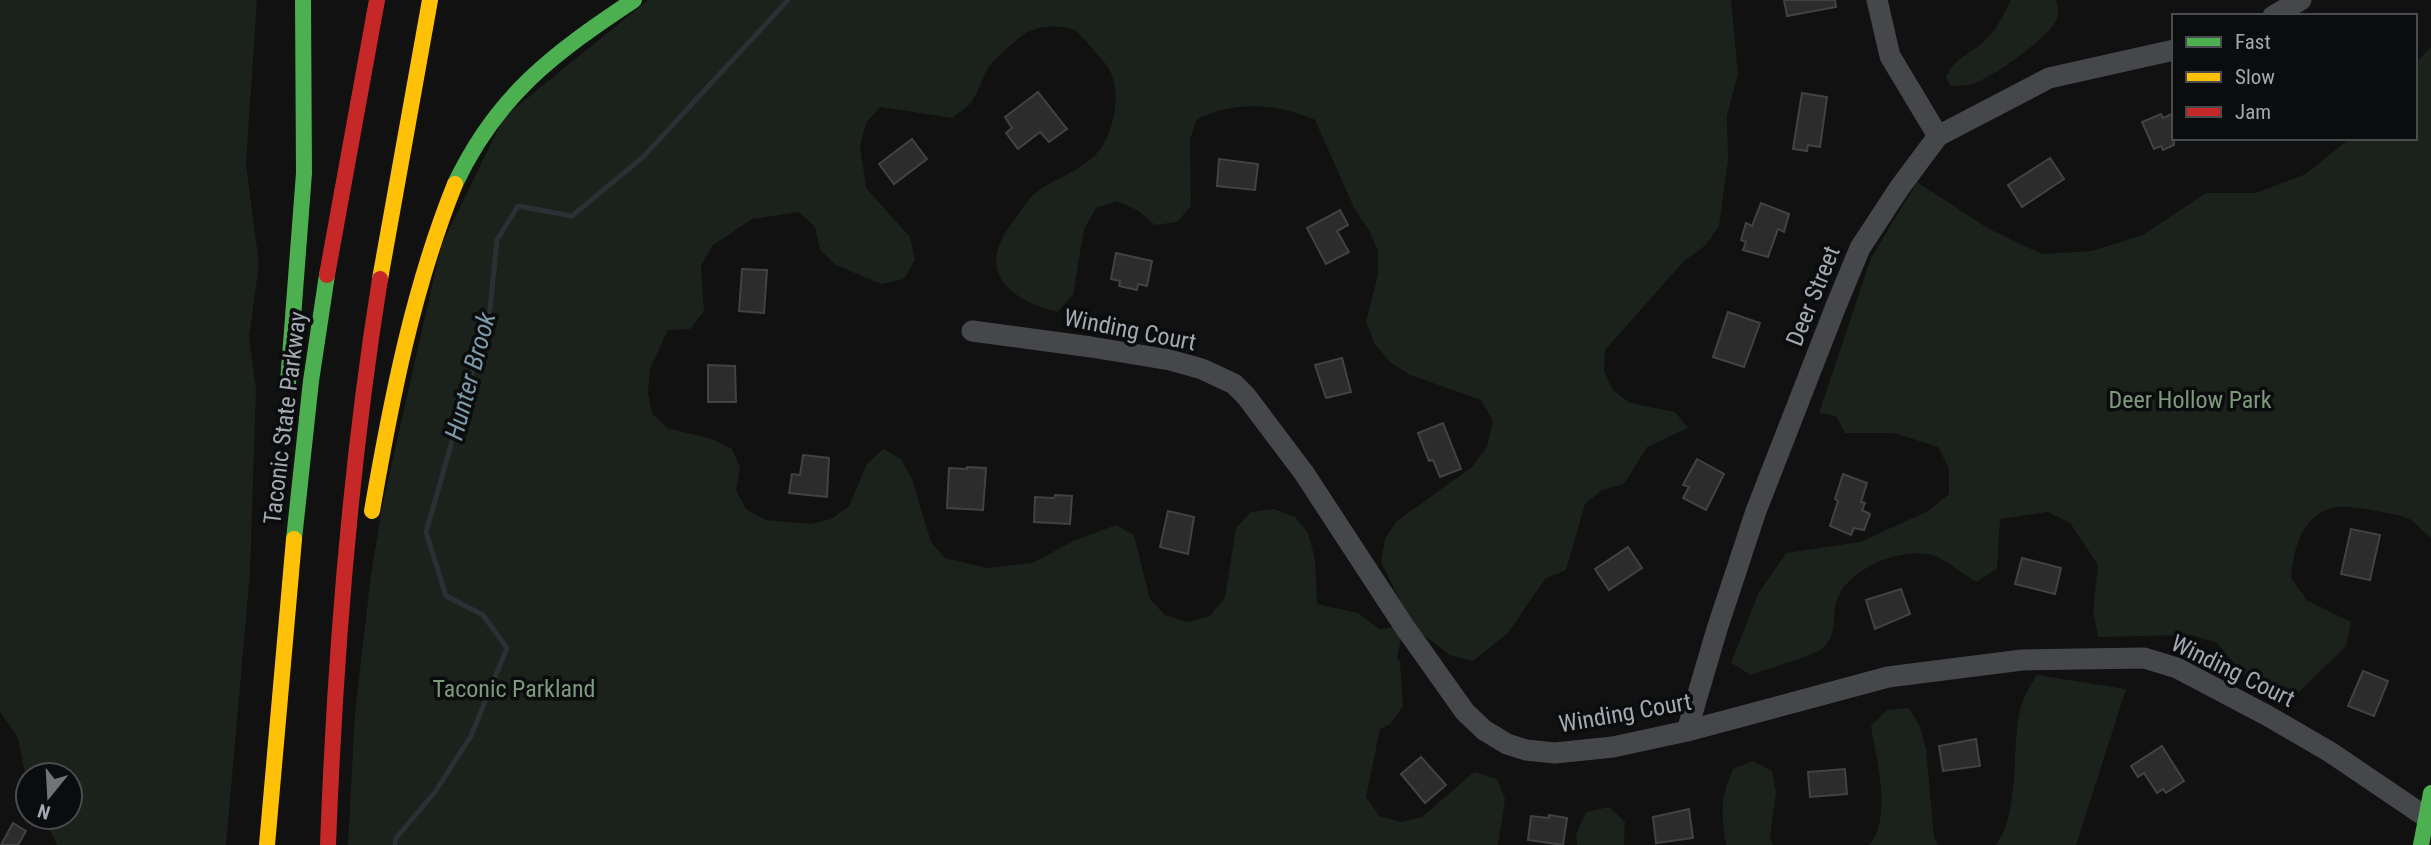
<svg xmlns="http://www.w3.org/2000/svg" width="2431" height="845" font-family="'Roboto Condensed',sans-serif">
<rect width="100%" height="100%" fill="#111"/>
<!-- green -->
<g fill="#1b211b">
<polygon points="0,0 257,0 246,164 259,264 249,337 256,389 250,573 226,845 57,845 44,817 70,817 70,775 28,775 28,789 18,738 0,712"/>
<path d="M648 0H1731L1738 74 1727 116 1728 160 1719 226 1706 245 1684 261 1605 350 1604 371 1613 390 1630 403 1675 412 1688 428 1647 447 1624 484 1602 490 1585 504 1566 570 1545 579 1508 633 1473 661 1450 655 1413 627 1381 562 1385 538 1398 520 1472 467 1487 447 1493 421 1481 400 1410 375 1390 362 1374 343 1366 321 1378 275V251L1369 230 1355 210 1315 120C1276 103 1236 101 1197 119L1190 139 1191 206 1177 222 1155 225 1137 210 1117 201 1096 208 1084 229 1073 295 1057 312C1005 298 975 270 1014 220 1021 211 1028 198 1038 191 1062 174 1094 168 1107 137 1117 115 1121 81 1104 62 1096 54 1083 36 1075 31 1063 24 1040 26 1028 32 1019 37 998 55 992 63 982 75 979 94 969 105 964 110 957 113 952 118L880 107 866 123 860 146 866 188 910 237 915 260 904 279 881 284 836 265 820 250 815 227 799 212 752 219 712 246 701 266 704 311 690 329 668 330 650 369 648 392 652 413 667 428 712 439 732 449 740 468 736 490 746 509 766 520 811 524 831 519 849 506 867 464 883 449 901 459 912 479 931 542 945 558 986 568 1032 563 1074 541 1116 525 1134 535 1150 599 1165 615 1187 622 1210 616 1225 597 1236 528 1251 512 1274 509 1295 517 1308 533 1315 559 1317 604 1358 613 1379 629 1404 626 1397 657 1400 662 1403 706 1390 724 1380 729 1366 797 1379 816 1401 822 1422 817 1474 772 1497 779 1505 799 1498 845H348L355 712 371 575 382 507 441 246 504 117Z"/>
<path d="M2011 0H2056C2057 5 2059 11 2058 16 2054 35 1991 79 1972 84 1965 86 1957 86 1950 86L1946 77C1954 59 1968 55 1982 43 1996 32 2003 15 2011 0Z"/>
<path d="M2431 47V538L2411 520 2402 516C2384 513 2366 508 2348 507 2305 504 2294 544 2291 578L2307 600 2351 622 2346 646 2293 698 2249 681 2217 643 2192 635 2098 637 2093 611 2098 565 2070 523 2048 512 2000 519 1997 569 1976 582C1963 574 1949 562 1935 556 1903 545 1845 569 1836 603 1832 619 1837 635 1823 648 1816 655 1764 670 1751 675L1731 663 1758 594 1786 553 1860 542 1928 511 1949 494V469L1938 447 1894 433H1845L1836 416 1819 413 1871 258 1917 182 1989 229 2042 254 2092 251 2143 235 2206 193H2256L2306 174 2350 138H2415V64Z"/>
<path d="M2037 675 2126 689 2076 845H1995C2018 821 2013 752 2018 720 2020 703 2028 689 2037 675Z"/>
<path d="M1909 708 1920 727 1926 749 1934 837 1938 845H1869C1893 818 1876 759 1871 726L1887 710Z"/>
<path d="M1753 761 1772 771 1776 792 1770 837 1773 845H1726C1721 814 1720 799 1733 769Z"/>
<polygon points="1609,807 1625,822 1624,845 1577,845 1576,834 1586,812"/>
</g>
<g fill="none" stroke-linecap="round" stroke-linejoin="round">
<!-- stream -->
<polyline stroke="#293135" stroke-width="5" points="395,845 396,838 435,792 471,736 507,648 483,615 446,596 426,532 490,309 497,240 518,206 572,216 643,157 788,0"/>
</g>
<!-- building -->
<g fill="#2c2c2c" stroke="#414244" stroke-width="2">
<polygon points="1784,0 1835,0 1836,7 1787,16"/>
<polygon points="1038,92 1067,129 1049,142 1040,132 1018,149 1006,133 1012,128 1005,117"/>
<polygon points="1802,93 1827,97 1820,147 1808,145 1807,151 1793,149"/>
<polygon points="2174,113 2174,145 2163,150 2161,146 2154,149 2142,122 2161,114 2163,118"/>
<polygon points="912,139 927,159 894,184 879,164"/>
<polygon points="2050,158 2064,179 2022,207 2008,185"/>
<polygon points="1219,159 1258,164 1255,190 1217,186"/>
<polygon points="1761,203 1789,214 1784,232 1778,229 1768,257 1743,250 1746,242 1741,240 1746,223 1752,226"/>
<polygon points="1340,210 1348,225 1337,231 1349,252 1326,264 1307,228"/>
<polygon points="1116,253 1152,261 1147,286 1138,284 1137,290 1119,286 1120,281 1111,279"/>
<polygon points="742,269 767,270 764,313 739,311"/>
<polygon points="1728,312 1760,323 1744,367 1713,357"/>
<polygon points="1342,358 1351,392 1326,398 1315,365"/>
<polygon points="708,365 735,366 736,402 708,402"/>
<polygon points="1443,423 1461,469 1440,477 1433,460 1429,461 1418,433"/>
<polygon points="803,455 829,458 827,497 789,493 792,474 800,475"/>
<polygon points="1697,459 1724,474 1706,510 1683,498 1689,487 1683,485"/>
<polygon points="967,467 986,468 983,510 947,508 949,468 967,469"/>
<polygon points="1843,474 1867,483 1861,502 1865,503 1862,510 1870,514 1864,530 1854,528 1851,535 1830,526 1838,501 1835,499"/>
<polygon points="1055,495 1072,496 1070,524 1034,522 1035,497 1054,498"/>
<polygon points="1168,511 1194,517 1188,554 1160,547"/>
<polygon points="2351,529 2380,535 2370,580 2341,574"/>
<polygon points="1628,547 1642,568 1609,590 1595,569"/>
<polygon points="2022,558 2061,568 2055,594 2015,584"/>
<polygon points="1901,589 1910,614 1875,629 1866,600"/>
<polygon points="2363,671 2388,681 2374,716 2348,706"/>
<polygon points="1976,739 1980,766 1943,771 1939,746"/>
<polygon points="2162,746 2184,781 2166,793 2163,789 2157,793 2144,773 2138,777 2131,766"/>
<polygon points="1421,757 1446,785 1425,803 1401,774"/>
<polygon points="1845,769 1847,794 1810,797 1808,772"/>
<polygon points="1689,809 1693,838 1656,843 1653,817"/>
<polygon points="1549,815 1567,818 1563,845 1528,840 1531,816 1549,818"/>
<polygon points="13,823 26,831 18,845 1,845"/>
</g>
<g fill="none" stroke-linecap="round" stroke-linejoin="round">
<!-- street -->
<g stroke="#45474a" stroke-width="21">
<polyline points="1877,0 1890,56 1938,136"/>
<polyline points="2273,16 2301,0"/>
<polyline points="972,331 1091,347 1170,360 1202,369 1234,384 1246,396 1304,473 1404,626 1465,712 1484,730 1507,744 1526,750 1555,753 1613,747 1687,731 1888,677 2022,660 2144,658 2177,668 2268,716 2330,752 2426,817"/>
<polyline points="1687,731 1717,629 1756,511 1836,306 1860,248 1900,187 1938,136 2049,78 2174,50"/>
</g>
<!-- fast -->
<g stroke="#4caf50" stroke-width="16">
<path d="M455 184C497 95 554 53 634 0"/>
<polyline points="288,383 304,173 303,0"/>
<polyline points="294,539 311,381 327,275"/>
<polyline points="2421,845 2431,793"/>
</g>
<!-- slow -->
<g stroke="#ffc107" stroke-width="16">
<polyline points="380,279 430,0"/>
<path d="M372 511C391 401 413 288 455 184"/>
<polyline points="267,845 294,539"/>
</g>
<!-- jam -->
<g stroke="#c62828" stroke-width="16">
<polyline points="327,275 377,0"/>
<path d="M328 845C335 655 350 466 380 279"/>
</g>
</g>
<g text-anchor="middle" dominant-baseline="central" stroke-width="7" stroke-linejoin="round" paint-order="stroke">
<!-- street labels -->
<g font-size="24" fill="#a3a9b1" stroke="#0b0c0d">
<text transform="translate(1813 296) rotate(-68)">Deer Street</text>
<text transform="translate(1130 330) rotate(11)">Winding Court</text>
<text transform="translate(285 418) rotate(-83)">Taconic State Parkway</text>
<text transform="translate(2233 671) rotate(26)">Winding Court</text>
<text transform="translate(1625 713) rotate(-10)">Winding Court</text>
</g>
<!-- park labels -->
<g font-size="24" fill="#7e9a7c" stroke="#0b0c0d">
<text x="2190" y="400">Deer Hollow Park</text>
<text x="514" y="689">Taconic Parkland</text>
</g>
<!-- water labels -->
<g font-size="26" font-style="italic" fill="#7d9aa9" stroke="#0b0c0d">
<text transform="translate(470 376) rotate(-75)">Hunter Brook</text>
</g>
</g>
<!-- legend -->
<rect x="2172" y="14" width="245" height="126" fill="#0b0c0d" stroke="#484b4f" stroke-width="2"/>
<rect x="2186" y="37" width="35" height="10" fill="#4caf50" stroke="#484b4f" stroke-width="2"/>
<text x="2235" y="49" font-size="21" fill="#a3a9b1">Fast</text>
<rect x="2186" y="72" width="35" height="10" fill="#ffc107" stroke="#484b4f" stroke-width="2"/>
<text x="2235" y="84" font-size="21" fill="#a3a9b1">Slow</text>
<rect x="2186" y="107" width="35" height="10" fill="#c62828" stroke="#484b4f" stroke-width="2"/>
<text x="2235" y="119" font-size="21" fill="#a3a9b1">Jam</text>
<!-- north arrow -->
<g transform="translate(49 796) rotate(198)"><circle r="33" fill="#0b0c0d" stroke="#484b4f" stroke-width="2"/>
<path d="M0-5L12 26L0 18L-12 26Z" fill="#707479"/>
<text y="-10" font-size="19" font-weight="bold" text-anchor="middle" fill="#a3a9b1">N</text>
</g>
</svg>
